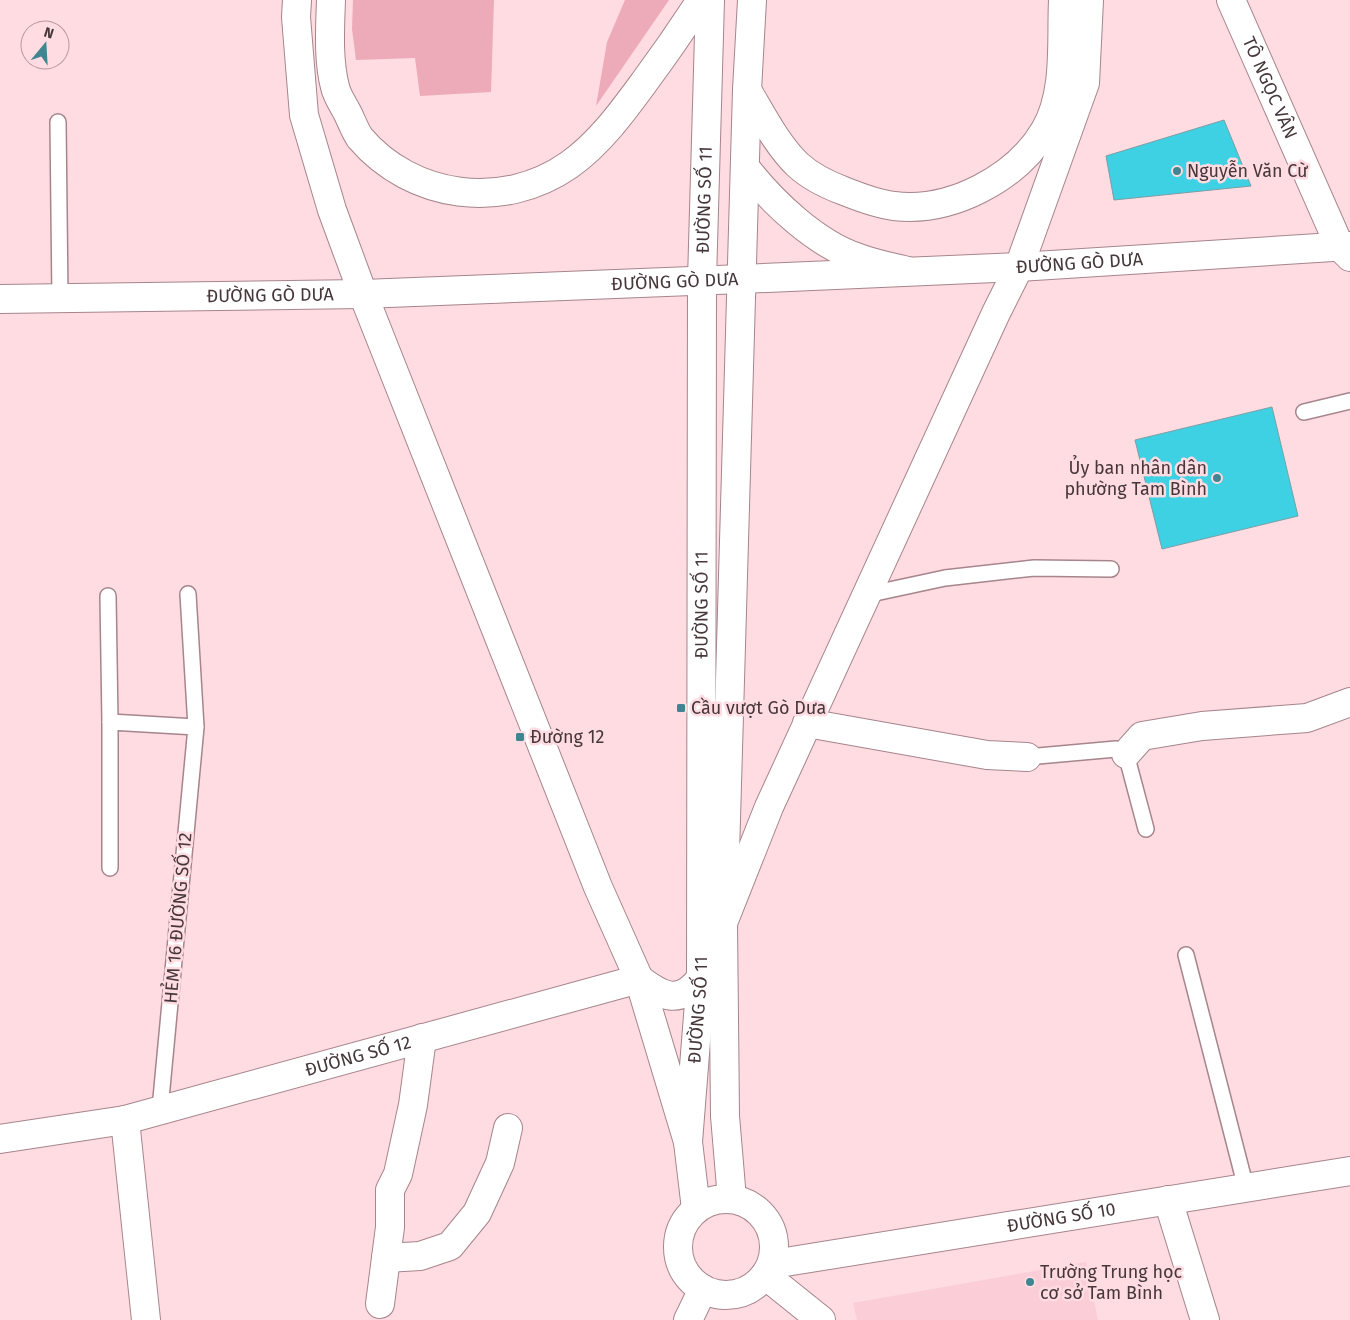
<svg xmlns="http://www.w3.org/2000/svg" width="1350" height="1320" font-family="'Fira Sans',sans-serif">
<rect width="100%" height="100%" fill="#ffdbe2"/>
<!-- built -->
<polygon fill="#facdd7" points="1086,1262 1098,1320 857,1320 853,1303"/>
<!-- green -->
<g fill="#edaab9">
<polygon points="353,0 494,0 491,92 420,96 415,58 356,60 352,29"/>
<polygon points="625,0 669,0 596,106 607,42"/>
</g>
<!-- building -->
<g fill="#3ed0e3" stroke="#7b9fa5">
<polygon points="1224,120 1251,186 1114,200 1106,156"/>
<polygon points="1272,407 1298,516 1162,549 1135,440"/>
</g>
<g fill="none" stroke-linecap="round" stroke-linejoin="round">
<!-- service casing -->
<g stroke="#a6858c" stroke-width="18">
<g id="service">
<polyline points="58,122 60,298"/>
<polyline points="1304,412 1350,401"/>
<polyline points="188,594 196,727"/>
<polyline points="866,595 945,578 1034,568 1111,569"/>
<polyline points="108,596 110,722"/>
<polyline points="1126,754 1146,829"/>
<polyline points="1027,757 1116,749"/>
<polyline points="110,868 110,722 196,727 160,1109"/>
<polyline points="1186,955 1246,1188"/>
</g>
</g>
<!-- minor casing -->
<g stroke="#a6858c" stroke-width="30">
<g id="minor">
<polyline points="807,723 987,755 1027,757"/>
<polyline points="1126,754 1142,736 1202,726 1307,718 1350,702"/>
<polyline points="125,1120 146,1320"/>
<path id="s1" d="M0 1139 125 1120 639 979C664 998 680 1005 701 978"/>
<polyline points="1168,1200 1205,1320"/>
<polyline points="386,1258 420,1256 450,1246 477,1213 500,1163 508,1128"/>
<path id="s2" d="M773 1264 1350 1171"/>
<polyline points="765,1275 821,1320"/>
<polyline points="380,1304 390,1227 390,1190 398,1174 413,1105 422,1038"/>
<polyline points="688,1320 703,1289"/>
</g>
</g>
<!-- tertiary casing -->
<g stroke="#a6858c" stroke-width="30">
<g id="tertiary">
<path id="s3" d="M0 299 363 294 742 279 1019 267 1350 246"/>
</g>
</g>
<!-- secondary casing -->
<g stroke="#a6858c" stroke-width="30">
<g id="secondary">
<path id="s4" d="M1231 0 1340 247 1350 257"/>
</g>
</g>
<!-- primary casing -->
<g stroke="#a6858c" stroke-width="30">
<g id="primary">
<path d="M745 167C772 202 816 244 859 258 875 264 892 267 908 271"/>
<circle cx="726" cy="1247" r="48"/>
<polyline points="732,1199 725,1116 723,923 747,90 752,0"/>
<path id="s5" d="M696 1209 688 1142 701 978 702 280 710 0"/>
</g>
</g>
<!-- trunk casing -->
<g stroke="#a6858c" stroke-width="30">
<g id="trunk">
<polyline points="297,0 296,17 304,115 332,210 363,294 598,887 639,979 688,1142"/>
<path d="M331 0C330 28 328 60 335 87 337 96 344 106 348 114 352 122 355 131 360 138 412 199 503 211 569 165 600 143 623 111 645 81 665 54 683 28 701 0"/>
<path d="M747 90C762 115 777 145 798 165 811 177 828 185 844 191 859 197 877 204 894 206 951 213 1017 178 1045 130 1067 93 1061 41 1063 0"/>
<polyline points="723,923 769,807 996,313 1019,267 1085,83 1089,0"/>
</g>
</g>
<!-- service -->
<use href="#service" stroke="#fff" stroke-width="15"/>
<!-- minor -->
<use href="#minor" stroke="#fff" stroke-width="28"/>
<!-- tertiary -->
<use href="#tertiary" stroke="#fff" stroke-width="28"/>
<!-- secondary -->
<use href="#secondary" stroke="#fff" stroke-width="28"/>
<!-- primary -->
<use href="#primary" stroke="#fff" stroke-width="28"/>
<!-- trunk -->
<use href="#trunk" stroke="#fff" stroke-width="28"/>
</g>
<!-- markers -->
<g fill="#408691" stroke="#ffdbe2" stroke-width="2">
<circle cx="1177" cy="171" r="5"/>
<circle cx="1217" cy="478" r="5"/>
<rect x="676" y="703" width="10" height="10" rx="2.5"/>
<rect x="515" y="732" width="10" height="10" rx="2.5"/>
<circle cx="1030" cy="1282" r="5"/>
</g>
<g text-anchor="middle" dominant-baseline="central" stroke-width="5" stroke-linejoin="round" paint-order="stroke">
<!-- street labels -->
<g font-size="18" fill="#45373a" stroke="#ffdbe2">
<text stroke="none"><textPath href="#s4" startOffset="96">TÔ NGỌC VÂN</textPath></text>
<text stroke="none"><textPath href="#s5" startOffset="1010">ĐƯỜNG SỐ 11</textPath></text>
<text stroke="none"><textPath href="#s3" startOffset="1080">ĐƯỜNG GÒ DƯA</textPath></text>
<text stroke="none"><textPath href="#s3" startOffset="675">ĐƯỜNG GÒ DƯA</textPath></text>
<text stroke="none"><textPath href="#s3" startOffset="270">ĐƯỜNG GÒ DƯA</textPath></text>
<text stroke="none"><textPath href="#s5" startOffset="605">ĐƯỜNG SỐ 11</textPath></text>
<text transform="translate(178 918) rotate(-85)">HẺM 16 ĐƯỜNG SỐ 12</text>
<text stroke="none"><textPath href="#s5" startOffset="200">ĐƯỜNG SỐ 11</textPath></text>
<text stroke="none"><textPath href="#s1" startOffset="368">ĐƯỜNG SỐ 12</textPath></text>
<text stroke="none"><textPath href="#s2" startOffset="292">ĐƯỜNG SỐ 10</textPath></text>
</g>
<!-- poi labels -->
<g font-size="18" fill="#45373a" stroke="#ffdbe2" text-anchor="start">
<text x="1187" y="171">Nguyễn Văn Cừ</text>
<text x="1207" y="468" text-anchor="end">Ủy ban nhân dân<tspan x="1207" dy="21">phường Tam Bình</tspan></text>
<text x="691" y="708">Cầu vượt Gò Dưa</text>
<text x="530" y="737">Đường 12</text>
<text x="1040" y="1272">Trường Trung học<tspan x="1040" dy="21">cơ sở Tam Bình</tspan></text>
</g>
</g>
<!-- north arrow -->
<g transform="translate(45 45) rotate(18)"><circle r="24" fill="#ffdbe2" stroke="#b5999f"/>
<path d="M0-4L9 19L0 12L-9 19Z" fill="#408691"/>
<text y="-8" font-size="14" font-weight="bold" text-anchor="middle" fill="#45373a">N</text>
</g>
</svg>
